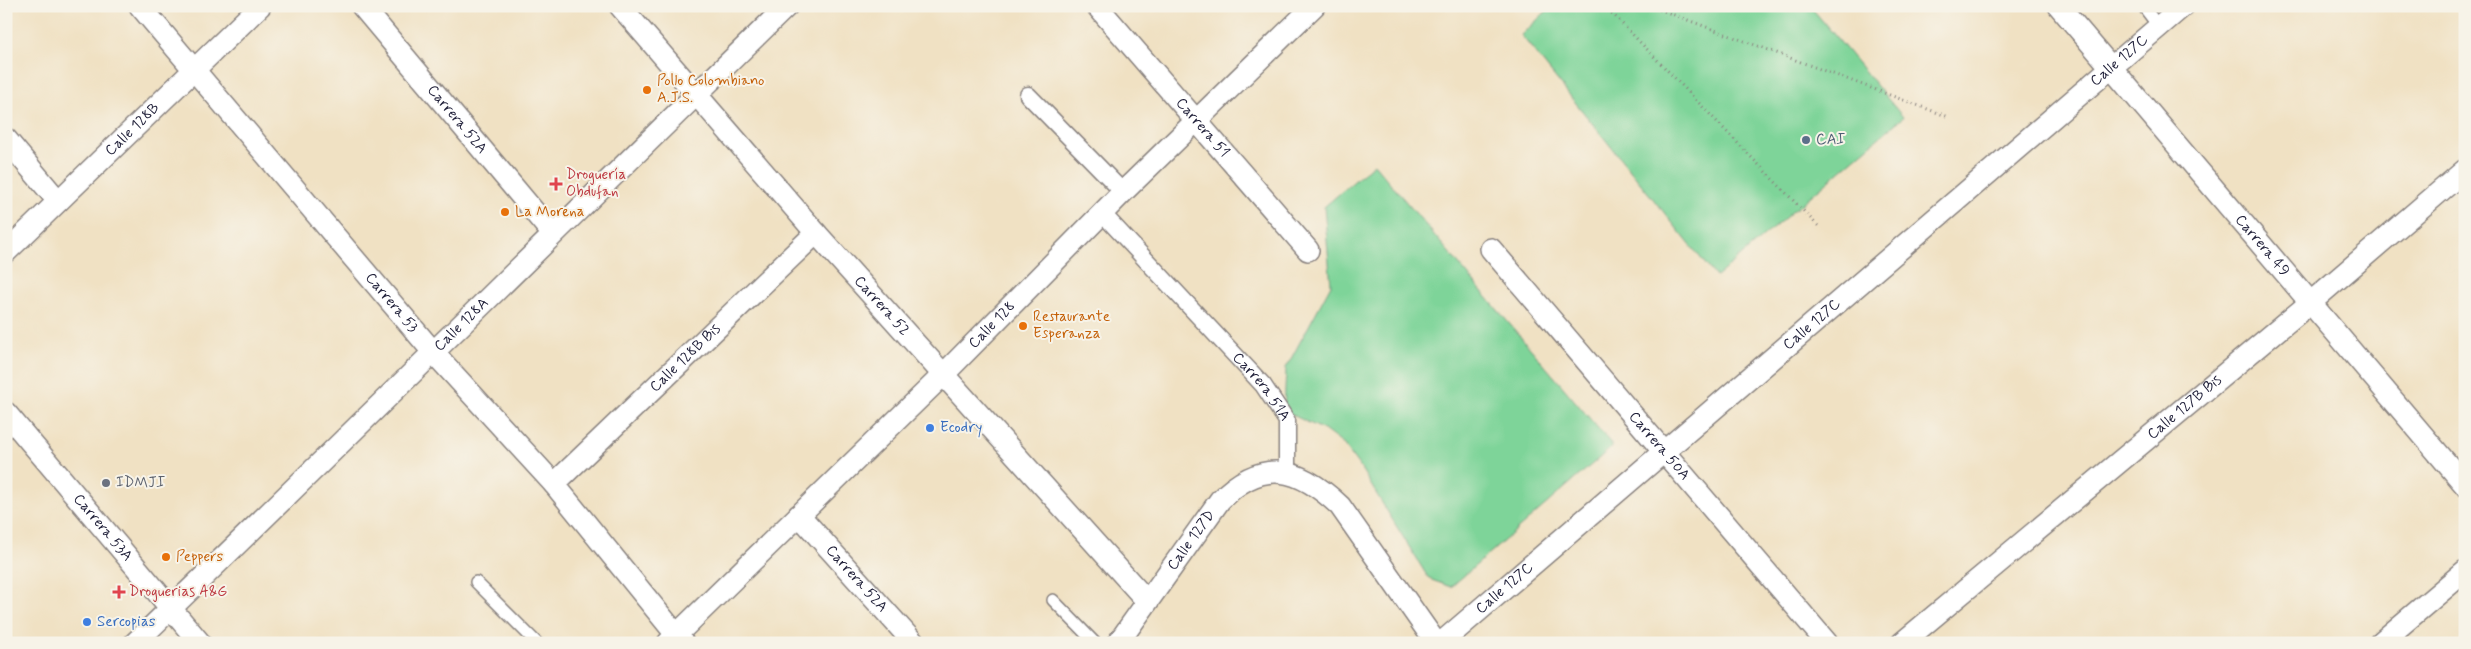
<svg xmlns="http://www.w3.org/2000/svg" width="2471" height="649" font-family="Mynerve,sans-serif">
<rect width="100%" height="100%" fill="#f7f3e8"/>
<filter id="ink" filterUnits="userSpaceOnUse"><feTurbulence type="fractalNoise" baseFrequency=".02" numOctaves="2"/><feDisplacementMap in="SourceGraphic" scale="10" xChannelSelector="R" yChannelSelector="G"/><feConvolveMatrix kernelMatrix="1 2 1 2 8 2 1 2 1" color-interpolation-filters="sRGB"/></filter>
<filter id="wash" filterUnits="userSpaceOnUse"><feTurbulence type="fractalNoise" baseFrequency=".0096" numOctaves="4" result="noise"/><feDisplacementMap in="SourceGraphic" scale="20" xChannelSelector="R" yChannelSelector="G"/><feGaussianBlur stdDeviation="1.12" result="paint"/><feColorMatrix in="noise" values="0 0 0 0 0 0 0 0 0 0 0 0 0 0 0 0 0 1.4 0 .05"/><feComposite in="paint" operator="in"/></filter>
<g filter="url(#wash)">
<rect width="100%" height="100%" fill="#f0e1c3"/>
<!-- green -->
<g fill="#7ed499" stroke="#507b6a">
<polygon points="1552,6 1810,6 1903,117 1716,277 1521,35"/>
<polygon points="1374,164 1613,446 1451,587 1429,579 1360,467 1344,445 1324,430 1284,411 1286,368 1331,285 1324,207"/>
</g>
</g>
<g filter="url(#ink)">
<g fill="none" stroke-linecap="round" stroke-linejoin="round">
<!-- service casing -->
<g stroke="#89827f" stroke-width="14">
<g id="service">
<polyline points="2143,6 2159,27"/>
<polyline points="476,582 537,643"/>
<polyline points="1053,600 1095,643"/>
</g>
</g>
<!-- pedestrian casing -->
<g stroke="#89827f" stroke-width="19">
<g id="pedestrian">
<polyline points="1028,95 1123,192"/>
<path id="s1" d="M1102 213 1263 385 1287 421V474"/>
</g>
</g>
<!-- minor casing -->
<g stroke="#89827f" stroke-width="24">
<g id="minor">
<path id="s2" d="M140 6 434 353 554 484 683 643"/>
<path id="s3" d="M362 6 552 233"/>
<path id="s4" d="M620 6 816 233 1147 601"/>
<path id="s5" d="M1097 6 1308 250"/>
<path id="s6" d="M2059 6 2465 485"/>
<polyline points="6,139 58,201"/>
<path id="s7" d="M1491 249 1827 643"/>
<path id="s8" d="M6 252 260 6"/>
<path id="s9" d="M6 413 200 643"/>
<path id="s10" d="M554 484 816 233"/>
<path id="s11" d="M799 515 914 643"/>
<path id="s12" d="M135 643C354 432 569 218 787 6"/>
<path id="s13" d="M668 643 943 375 1123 192 1314 6"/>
<path id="s14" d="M1118 643 1220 500C1263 457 1299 467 1340 506L1436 643"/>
<path id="s15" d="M1441 643 2183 6"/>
<path id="s16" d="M1902 643 2310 303 2465 170"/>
<polyline points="2380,643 2465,571"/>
</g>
</g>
<!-- path -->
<g stroke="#89827f" stroke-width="3" stroke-dasharray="1 4" stroke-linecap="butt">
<polyline points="1605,6 1818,226"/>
<polyline points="1650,6 1949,117"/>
</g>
<!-- service -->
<use href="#service" stroke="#fff" stroke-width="11"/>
<!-- pedestrian -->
<use href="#pedestrian" stroke="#fff" stroke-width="16"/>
<!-- minor -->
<use href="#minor" stroke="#fff" stroke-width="21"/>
</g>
</g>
<!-- markers -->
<g fill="#e8710a" stroke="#f7f3e8" stroke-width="2">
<circle cx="647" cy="90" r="5"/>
<circle cx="505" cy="212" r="5"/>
<circle cx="1023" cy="326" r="5"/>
<circle cx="166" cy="557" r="5"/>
</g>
<circle fill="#5c6f8a" stroke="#f7f3e8" stroke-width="2" cx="1806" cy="140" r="5"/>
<g fill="#e0444e" stroke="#f7f3e8" stroke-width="2">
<path d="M553.5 176.5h5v5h5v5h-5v5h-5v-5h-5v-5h5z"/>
<path d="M116.5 584.5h5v5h5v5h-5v5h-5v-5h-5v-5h5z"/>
</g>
<g fill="#3f7fe0" stroke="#f7f3e8" stroke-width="2">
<circle cx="930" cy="428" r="5"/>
<circle cx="87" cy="622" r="5"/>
</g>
<circle fill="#6b7280" stroke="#f7f3e8" stroke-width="2" cx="106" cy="483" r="5"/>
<g text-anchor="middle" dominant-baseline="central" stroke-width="4" stroke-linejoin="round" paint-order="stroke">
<!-- street labels -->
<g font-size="15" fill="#22223b" stroke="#f7f3e8">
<text stroke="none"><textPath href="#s15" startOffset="894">Calle 127C</textPath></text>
<text stroke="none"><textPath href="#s3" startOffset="148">Carrera 52A</textPath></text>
<text stroke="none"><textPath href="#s8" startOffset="176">Calle 128B</textPath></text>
<text stroke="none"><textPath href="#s5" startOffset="161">Carrera 51</textPath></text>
<text stroke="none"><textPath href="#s6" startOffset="314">Carrera 49</textPath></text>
<text stroke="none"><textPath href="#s2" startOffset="389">Carrera 53</textPath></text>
<text stroke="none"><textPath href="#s4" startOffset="398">Carrera 52</textPath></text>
<text stroke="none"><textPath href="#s15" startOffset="489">Calle 127C</textPath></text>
<text stroke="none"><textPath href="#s12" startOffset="456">Calle 128A</textPath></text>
<text stroke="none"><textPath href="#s13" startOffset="454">Calle 128</textPath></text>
<text stroke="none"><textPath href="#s10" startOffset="182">Calle 128B Bis</textPath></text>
<text stroke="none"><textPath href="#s1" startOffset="236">Carrera 51A</textPath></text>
<text stroke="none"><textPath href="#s16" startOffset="368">Calle 127B Bis</textPath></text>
<text stroke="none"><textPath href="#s7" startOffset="259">Carrera 50A</textPath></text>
<text stroke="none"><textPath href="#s9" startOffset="150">Carrera 53A</textPath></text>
<text stroke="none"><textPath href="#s14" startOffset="126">Calle 127D</textPath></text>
<text stroke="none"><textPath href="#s11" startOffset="86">Carrera 52A</textPath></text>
<text stroke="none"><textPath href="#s15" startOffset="84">Calle 127C</textPath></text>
</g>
<!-- food labels -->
<g font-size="15" fill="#c56008" stroke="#f7f3e8" text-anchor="start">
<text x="657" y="81">Pollo Colombiano<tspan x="657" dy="17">A.J.S.</tspan></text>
<text x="515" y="212">La Morena</text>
<text x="1033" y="317">Restaurante<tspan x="1033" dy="17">Esperanza</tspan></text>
<text x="176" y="557">Peppers</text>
</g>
<!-- service labels -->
<g font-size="15" fill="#4e5e75" stroke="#f7f3e8" text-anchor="start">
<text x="1816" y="140">CAI</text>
</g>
<!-- health labels -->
<g font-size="15" fill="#be3a42" stroke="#f7f3e8" text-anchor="start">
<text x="566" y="175">Droguería<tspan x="566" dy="17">Obdufan</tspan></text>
<text x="129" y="592">Droguerias A&amp;G</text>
</g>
<!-- shop labels -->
<g font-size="15" fill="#366cbe" stroke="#f7f3e8" text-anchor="start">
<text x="940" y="428">Ecodry</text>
<text x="97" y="622">Sercopias</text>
</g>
<!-- worship labels -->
<g font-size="15" fill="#5b616d" stroke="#f7f3e8" text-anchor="start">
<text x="116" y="483">IDMJI</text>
</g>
</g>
<!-- margin -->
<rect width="2471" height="649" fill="none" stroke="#f7f3e8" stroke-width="25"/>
</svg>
